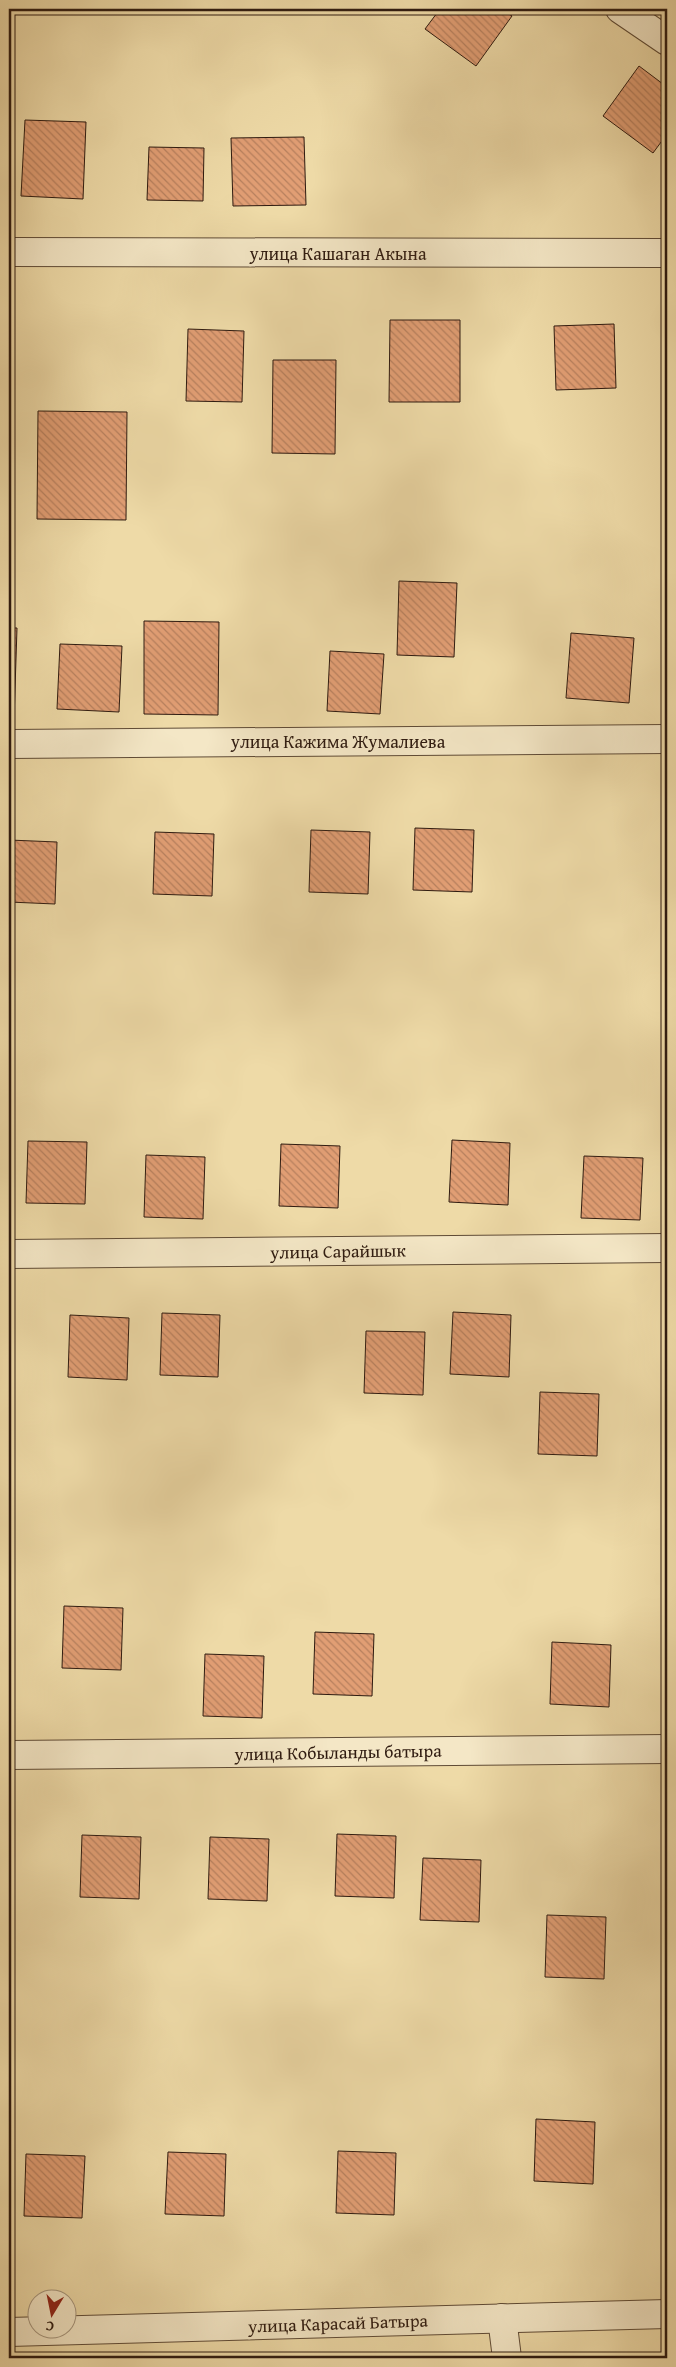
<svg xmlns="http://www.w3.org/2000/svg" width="676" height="2367" font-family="'Gentium Book Plus',serif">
<defs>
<pattern id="building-back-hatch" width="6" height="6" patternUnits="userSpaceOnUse" patternTransform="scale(1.25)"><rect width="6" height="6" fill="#e19e74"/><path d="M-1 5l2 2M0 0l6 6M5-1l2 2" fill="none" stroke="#b7805e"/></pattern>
</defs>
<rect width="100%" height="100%" fill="#eedaa7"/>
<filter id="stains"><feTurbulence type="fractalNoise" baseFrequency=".004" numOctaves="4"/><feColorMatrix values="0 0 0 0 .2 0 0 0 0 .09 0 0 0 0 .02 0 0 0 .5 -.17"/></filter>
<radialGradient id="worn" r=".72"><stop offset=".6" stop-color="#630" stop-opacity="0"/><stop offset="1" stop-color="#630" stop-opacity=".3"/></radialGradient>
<!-- building -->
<g fill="url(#building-back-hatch)" stroke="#2f1b10">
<polygon points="440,9 502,9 512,16 476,66 425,29"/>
<polygon points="639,66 667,87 667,134 653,153 603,116"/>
<polygon points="25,120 86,122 83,199 21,196"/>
<polygon points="304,137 306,205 233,206 231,138"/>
<polygon points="149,147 204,148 203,201 147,200"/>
<polygon points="390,320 460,320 460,402 389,402"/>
<polygon points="614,324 616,388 556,390 554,326"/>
<polygon points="188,329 244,331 242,402 186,401"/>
<polygon points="273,360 336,360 335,454 272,453"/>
<polygon points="38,411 127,412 126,520 37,519"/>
<polygon points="399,581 457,583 454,657 397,655"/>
<polygon points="144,621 219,622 218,715 144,714"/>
<polygon points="9,628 17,628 14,720 9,720"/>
<polygon points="571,633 634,638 629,703 566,698"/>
<polygon points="60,644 122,646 119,712 57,709"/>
<polygon points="330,651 384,654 380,714 327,711"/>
<polygon points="415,828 474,830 472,892 413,890"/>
<polygon points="311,830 370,832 368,894 309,892"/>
<polygon points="155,832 214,834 212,896 153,894"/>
<polygon points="9,840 57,842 55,904 9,902"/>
<polygon points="452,1140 510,1143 508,1205 449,1202"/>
<polygon points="28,1141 87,1142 85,1204 26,1203"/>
<polygon points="281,1144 340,1146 338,1208 279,1206"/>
<polygon points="146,1155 205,1157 203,1219 144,1217"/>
<polygon points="584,1156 643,1158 640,1220 581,1218"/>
<polygon points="453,1312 511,1315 509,1377 450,1374"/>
<polygon points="162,1313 220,1315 218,1377 160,1375"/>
<polygon points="70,1315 129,1318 127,1380 68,1377"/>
<polygon points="366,1331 425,1332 423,1395 364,1393"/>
<polygon points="540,1392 599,1394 597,1456 538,1454"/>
<polygon points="64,1606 123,1608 121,1670 62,1668"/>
<polygon points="315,1632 374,1634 372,1696 313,1694"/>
<polygon points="552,1642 611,1645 609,1707 550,1704"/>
<polygon points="205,1654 264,1656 262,1718 203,1716"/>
<polygon points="337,1834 396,1836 394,1898 335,1896"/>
<polygon points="82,1835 141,1837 139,1899 80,1897"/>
<polygon points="210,1837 269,1839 267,1901 208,1899"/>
<polygon points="423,1858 481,1860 479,1922 420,1920"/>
<polygon points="547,1915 606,1917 604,1979 545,1977"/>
<polygon points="536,2119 595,2122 593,2184 534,2181"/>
<polygon points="338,2151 396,2153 394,2215 336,2213"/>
<polygon points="168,2152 226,2154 224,2216 165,2214"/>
<polygon points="26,2154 85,2156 82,2218 24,2216"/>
</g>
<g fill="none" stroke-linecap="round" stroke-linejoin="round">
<!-- street casing -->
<g stroke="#5f4b36" stroke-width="30">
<g id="street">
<polyline points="620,9 667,41"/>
<polyline points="9,252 667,253"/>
<polyline points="9,744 667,739"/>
<polyline points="9,1254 667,1248"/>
<polyline points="9,1755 667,1749"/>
<polyline points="502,2318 507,2358"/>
<polyline points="9,2332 667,2314"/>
</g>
</g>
<!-- street -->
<use href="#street" stroke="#f4e7c6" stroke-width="28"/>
</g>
<g text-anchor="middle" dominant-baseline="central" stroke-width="4.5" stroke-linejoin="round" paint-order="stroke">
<!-- street labels -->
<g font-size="18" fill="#2f1b10" stroke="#f4e7c6">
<text x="338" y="253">улица Кашаган Акына</text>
<text x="338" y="741">улица Кажима Жумалиева</text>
<text transform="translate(338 1251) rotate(-1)">улица Сарайшык</text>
<text transform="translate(338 1752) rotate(-1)">улица Кобыланды батыра</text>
<text transform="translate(338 2323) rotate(-2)">улица Карасай Батыра</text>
</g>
</g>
<!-- margin -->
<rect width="676" height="2367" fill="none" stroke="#eedaa7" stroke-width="30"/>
<rect x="10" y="10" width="656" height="2347" fill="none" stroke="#2f1b10" stroke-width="2.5"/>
<rect x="15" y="15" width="646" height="2337" fill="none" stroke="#2f1b10"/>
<!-- north arrow -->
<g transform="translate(52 2314) rotate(190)"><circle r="24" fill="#f4e7c6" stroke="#a5957d"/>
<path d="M0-4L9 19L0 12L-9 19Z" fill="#8f2418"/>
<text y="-8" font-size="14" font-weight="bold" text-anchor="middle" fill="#2f1b10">С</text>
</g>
<rect width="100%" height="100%" filter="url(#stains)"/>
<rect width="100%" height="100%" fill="url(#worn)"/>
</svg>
